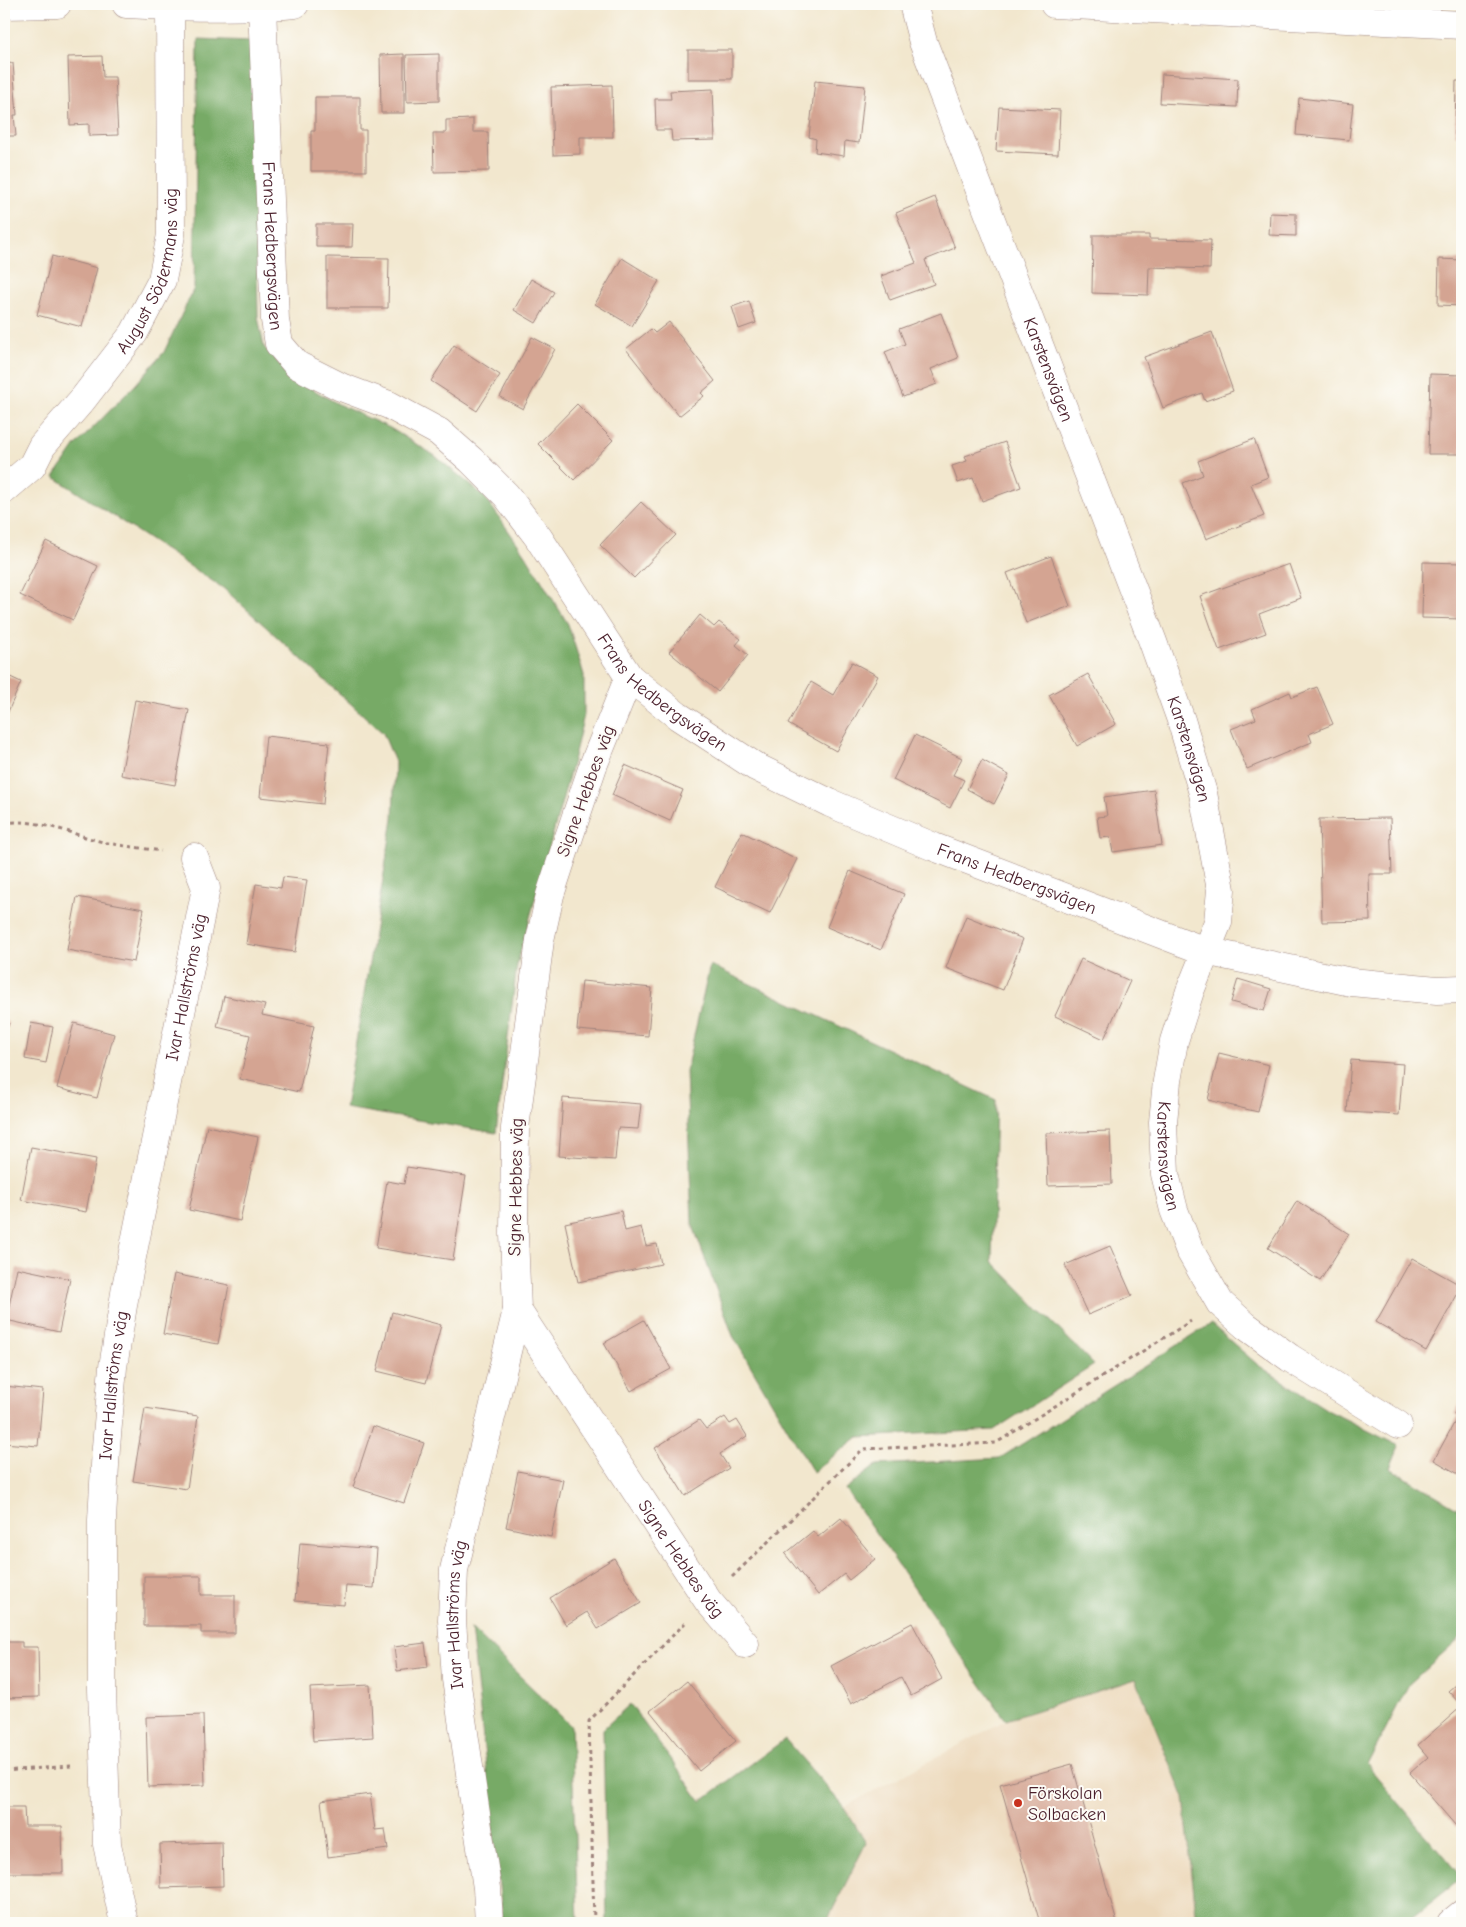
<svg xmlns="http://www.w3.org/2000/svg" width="1466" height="1927" font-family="'Comic Neue',sans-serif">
<rect width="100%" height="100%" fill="#fdfcf7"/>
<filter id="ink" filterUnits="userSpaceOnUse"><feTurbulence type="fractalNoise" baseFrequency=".02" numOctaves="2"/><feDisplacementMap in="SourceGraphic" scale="10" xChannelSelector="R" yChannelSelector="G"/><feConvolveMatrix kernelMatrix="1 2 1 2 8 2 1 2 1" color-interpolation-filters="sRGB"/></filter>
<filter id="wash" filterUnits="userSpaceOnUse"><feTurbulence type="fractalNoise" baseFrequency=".0096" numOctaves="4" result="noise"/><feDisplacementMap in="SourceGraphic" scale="20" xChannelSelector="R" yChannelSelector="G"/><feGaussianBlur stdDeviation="1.12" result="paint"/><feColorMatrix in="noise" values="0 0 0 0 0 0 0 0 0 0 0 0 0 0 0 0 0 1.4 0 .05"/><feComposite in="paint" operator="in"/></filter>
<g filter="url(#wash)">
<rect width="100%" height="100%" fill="#f2e7ce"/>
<!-- built -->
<polygon fill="#ecd8ba" points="1136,1679 1184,1798 1197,1923 826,1923 866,1843 844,1807 1006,1720"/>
<!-- forest -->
<g fill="#7a6" stroke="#606448">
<polygon points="198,39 253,41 258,317 264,347 291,377 340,405 390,428 434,455 484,496 527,557 568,624 584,675 584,715 573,761 517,965 496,1133 345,1108 393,819 395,762 383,733 223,588 54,477 76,445 136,384 164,352 194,288"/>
<polygon points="710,965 996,1100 992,1261 1094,1365 994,1430 858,1437 813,1472 733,1336 692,1223 686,1071"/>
<polygon points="1211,1324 1258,1365 1329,1411 1399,1446 1390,1468 1457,1508 1462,1506 1462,1636 1409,1684 1367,1765 1462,1878 1405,1923 1197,1923 1184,1798 1136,1679 1006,1720 845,1489 877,1465 1000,1458"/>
<polygon points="471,1628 571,1726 578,1923 503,1923"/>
<polygon points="630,1704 701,1801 785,1739 844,1807 866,1843 826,1923 607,1923 603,1729"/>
</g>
<g id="blocks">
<!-- building -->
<g fill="#d4a492">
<rect x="688" y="50" width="44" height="29"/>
<polygon points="404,54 404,113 381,113 380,55"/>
<polygon points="439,54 439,101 407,102 406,55"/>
<polygon points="102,56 103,77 115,77 118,135 89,136 89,124 70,125 68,57"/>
<polygon points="13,63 17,115 14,115 16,136 4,136 4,64"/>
<polygon points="1162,74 1238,79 1237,107 1160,103"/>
<polygon points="815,81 865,86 859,143 845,141 844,156 815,152 816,139 809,137"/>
<polygon points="1456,81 1462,81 1462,135 1455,135"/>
<polygon points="612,85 613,137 580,137 580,154 553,155 551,87"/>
<polygon points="713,89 715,140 672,141 671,130 656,130 655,99 671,99 670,91"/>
<polygon points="315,97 360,97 360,130 366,130 366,171 311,171 311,131 315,131"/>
<polygon points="1299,98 1353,104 1349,140 1296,135"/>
<polygon points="999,107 1060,110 1058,154 996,151"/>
<polygon points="473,119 473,132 488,132 489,171 434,172 433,133 446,133 446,120"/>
<polygon points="935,197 955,248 925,260 934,284 890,300 881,276 916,263 896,213"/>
<polygon points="1270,213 1296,214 1296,236 1269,235"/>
<polygon points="316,224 353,224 352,247 316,247"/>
<polygon points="1093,235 1149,235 1149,239 1211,240 1210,269 1149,267 1148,295 1092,293"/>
<polygon points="52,256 97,268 82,327 37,315"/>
<polygon points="327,257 389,258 388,308 327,308"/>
<polygon points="622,258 659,281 632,326 595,304"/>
<polygon points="1439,259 1462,260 1462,306 1438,305"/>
<polygon points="531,279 554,292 536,323 514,310"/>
<polygon points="749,301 756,323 739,329 732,307"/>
<polygon points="941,313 958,358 931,369 937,384 903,397 885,352 905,344 899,329"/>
<polygon points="669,322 715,381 701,393 704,396 679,416 626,349 651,329 655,333"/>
<polygon points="1212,332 1233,391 1205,401 1202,393 1163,408 1144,357"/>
<polygon points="532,337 555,349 523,409 500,397"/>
<polygon points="454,345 500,375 477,411 431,381"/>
<polygon points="1430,374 1462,375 1462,454 1428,454"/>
<polygon points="577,404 613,440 574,480 538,444"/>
<polygon points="1254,439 1268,477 1251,484 1264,516 1206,539 1183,483 1203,475 1198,461"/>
<polygon points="1005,442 1021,487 982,501 973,478 958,483 952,466 967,461 965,456"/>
<polygon points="641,502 676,535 634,578 600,545"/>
<polygon points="46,541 98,566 73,620 20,595"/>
<polygon points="1051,556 1070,606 1026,623 1007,573"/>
<polygon points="1423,562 1462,563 1462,619 1422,618"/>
<polygon points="1289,564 1301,598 1259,614 1266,633 1219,650 1200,596"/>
<polygon points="700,615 714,627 719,622 741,639 736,645 748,655 718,692 669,652"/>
<polygon points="852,662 878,676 836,751 788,724 811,682 833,695"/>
<polygon points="4,674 21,682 4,721"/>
<polygon points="1088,674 1116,724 1077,746 1049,695"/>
<polygon points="1317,687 1333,724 1309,734 1312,742 1247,769 1231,729 1256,719 1252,709 1290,692 1292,697"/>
<polygon points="135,700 189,710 175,785 121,775"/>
<polygon points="915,735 962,758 953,775 964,780 950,808 893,780"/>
<polygon points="266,736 329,743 323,804 260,797"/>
<polygon points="982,760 1009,775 994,804 967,789"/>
<polygon points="625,765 683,790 670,821 612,795"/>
<polygon points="1154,790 1162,845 1113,852 1110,837 1100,838 1097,817 1107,816 1104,797"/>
<polygon points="1390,818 1392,874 1369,874 1370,921 1322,922 1319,819"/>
<polygon points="742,832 797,859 770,913 715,887"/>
<polygon points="850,871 904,894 881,950 827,927"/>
<polygon points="283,877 307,880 295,952 246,944 256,884 281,888"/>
<polygon points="77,897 144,909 134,962 67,950"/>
<polygon points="966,916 1023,939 1003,990 946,968"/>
<polygon points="1081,959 1130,981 1104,1039 1055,1016"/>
<polygon points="1238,979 1271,989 1264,1011 1231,1002"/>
<polygon points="582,981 652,988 648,1036 577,1030"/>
<polygon points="224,996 265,1005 262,1015 314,1026 299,1092 240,1079 250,1035 217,1027"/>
<polygon points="4,1020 9,1023 4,1036"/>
<polygon points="31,1023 53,1027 46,1063 25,1059"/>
<polygon points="74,1023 114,1034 97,1098 57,1088"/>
<polygon points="1219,1053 1269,1065 1258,1112 1208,1100"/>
<polygon points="1351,1060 1403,1064 1399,1115 1347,1112"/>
<polygon points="563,1098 641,1104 638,1129 618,1128 615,1160 559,1156"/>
<polygon points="207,1126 258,1137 240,1221 189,1210"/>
<polygon points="1110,1131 1112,1184 1048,1186 1046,1133"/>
<polygon points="31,1147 96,1159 86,1212 21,1200"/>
<polygon points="407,1167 466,1176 453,1260 376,1248 387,1181 404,1184"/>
<polygon points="1297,1201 1349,1234 1320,1281 1268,1248"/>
<polygon points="621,1211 625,1231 641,1227 646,1246 657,1244 661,1264 578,1282 565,1223"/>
<polygon points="1110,1246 1132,1296 1088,1315 1065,1265"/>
<polygon points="1412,1258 1462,1286 1426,1351 1376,1322"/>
<polygon points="17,1268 70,1279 59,1332 6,1320"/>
<polygon points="174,1274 229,1285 218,1344 163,1334"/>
<polygon points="392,1312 441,1325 426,1383 377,1371"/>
<polygon points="644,1320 671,1369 631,1391 604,1343"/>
<polygon points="4,1386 43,1390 38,1446 4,1443"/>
<polygon points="1462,1399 1462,1476 1434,1460 1458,1416 1454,1414"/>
<polygon points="145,1408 198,1416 187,1489 133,1481"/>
<polygon points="725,1417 730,1424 737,1420 747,1436 720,1454 729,1468 685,1496 655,1448 699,1420 706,1429"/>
<polygon points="373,1426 424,1443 404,1503 353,1487"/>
<polygon points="518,1471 563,1480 551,1537 506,1527"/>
<polygon points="841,1518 875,1559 849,1580 844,1574 818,1595 785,1554 813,1531 818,1537"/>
<polygon points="300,1543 377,1549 374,1588 346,1586 344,1605 295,1601"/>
<polygon points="614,1558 641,1603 598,1629 587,1612 566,1625 550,1598"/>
<polygon points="144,1576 201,1576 201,1595 235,1595 235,1633 201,1633 201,1626 144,1626"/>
<polygon points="912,1623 942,1679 911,1696 901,1677 851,1704 831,1666"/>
<polygon points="4,1642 22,1642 22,1647 38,1647 39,1697 4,1698"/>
<polygon points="425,1643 428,1667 397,1671 394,1647"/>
<polygon points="1462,1679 1462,1821 1456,1826 1410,1773 1428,1757 1418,1745 1462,1706 1448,1691"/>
<polygon points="687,1681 736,1741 699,1771 650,1711"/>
<polygon points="370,1685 373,1737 313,1741 310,1688"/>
<polygon points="203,1715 205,1785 148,1787 146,1717"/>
<polygon points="1072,1764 1117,1923 1040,1923 1000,1784"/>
<polygon points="370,1794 375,1830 385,1829 388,1849 328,1857 321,1801"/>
<polygon points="4,1807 24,1807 25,1826 62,1826 63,1873 4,1873"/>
<polygon points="222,1842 223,1886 161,1888 160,1844"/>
</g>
</g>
</g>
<g filter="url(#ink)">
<use href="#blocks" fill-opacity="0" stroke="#9e837c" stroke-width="1"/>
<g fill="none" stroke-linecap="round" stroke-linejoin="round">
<!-- minor casing -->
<g stroke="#9e837c" stroke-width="29">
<g id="minor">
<path d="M126 4C182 7 239 9 295 4"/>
<path id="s1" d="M913 4 923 42 1153 642 1181 720 1203 793 1221 890 1218 922 1190 991 1174 1041 1167 1081 1163 1122 1165 1174 1174 1210 1189 1249 1220 1303 1246 1326 1290 1358 1398 1425"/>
<polyline points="1054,4 1462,25"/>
<polyline points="4,5 57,4"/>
<path id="s2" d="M262 7 275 320 279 344 297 365 341 387 389 405 439 432 471 460 506 495 538 537 629 677 678 716 756 767 830 803 934 847 1205 951 1351 982 1437 990 1462 989"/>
<path id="s3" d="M4 490 32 466 42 446 83 399 134 333 162 280 171 235 170 7"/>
<path id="s4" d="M629 677 593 766 568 840 550 895 540 940 515 1128 514 1234 517 1310 708 1601 745 1644"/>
<path id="s5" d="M124 1923 107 1844 102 1689V1520L106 1447 113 1367 126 1287 206 888 194 857"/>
<path id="s6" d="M489 1923 487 1888 456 1679 452 1620 454 1570 517 1310"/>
</g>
</g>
<!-- tertiary casing -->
<g stroke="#9e837c" stroke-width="29">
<polyline id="tertiary" points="1451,1923 1462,1914"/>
</g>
<!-- path -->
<g stroke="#9e837c" stroke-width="3" stroke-dasharray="4 4" stroke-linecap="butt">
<path d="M4 823C38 818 71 834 103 842 122 846 142 848 161 851"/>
<polyline points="732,1577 863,1449 996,1443 1191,1321"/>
<polyline points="4,1771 71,1766"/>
<polyline points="594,1923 589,1721 685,1623"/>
</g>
<!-- minor -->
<use href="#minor" stroke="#fff" stroke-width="28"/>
<!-- tertiary -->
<use href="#tertiary" stroke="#fff" stroke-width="28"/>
</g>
</g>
<!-- markers -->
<circle fill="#c8321e" stroke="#fdfcf7" stroke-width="2" cx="1018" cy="1803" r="5"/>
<g text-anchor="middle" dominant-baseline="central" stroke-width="4" stroke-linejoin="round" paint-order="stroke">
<!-- street labels -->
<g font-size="18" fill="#4a1f2b" stroke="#fdfcf7">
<text stroke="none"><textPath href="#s2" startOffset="239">Frans Hedbergsvägen</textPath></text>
<text stroke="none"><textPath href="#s3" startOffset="270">August Södermans väg</textPath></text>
<text stroke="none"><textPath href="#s1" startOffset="390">Karstensvägen</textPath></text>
<text stroke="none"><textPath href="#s2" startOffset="869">Frans Hedbergsvägen</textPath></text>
<text stroke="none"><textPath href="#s1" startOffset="795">Karstensvägen</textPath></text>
<text transform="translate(586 791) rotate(-70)">Signe Hebbes väg</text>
<text stroke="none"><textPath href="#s2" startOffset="1274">Frans Hedbergsvägen</textPath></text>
<text stroke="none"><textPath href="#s5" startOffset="945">Ivar Hallströms väg</textPath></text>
<text stroke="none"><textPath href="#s1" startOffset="1215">Karstensvägen</textPath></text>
<text transform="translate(516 1187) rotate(-89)">Signe Hebbes väg</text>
<text stroke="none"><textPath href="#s5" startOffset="540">Ivar Hallströms väg</textPath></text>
<text stroke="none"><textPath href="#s4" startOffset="948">Signe Hebbes väg</textPath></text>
<text stroke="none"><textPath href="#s6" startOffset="311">Ivar Hallströms väg</textPath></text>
</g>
<!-- poi labels -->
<g font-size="18" fill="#4a1f2b" stroke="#fdfcf7" text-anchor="start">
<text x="1028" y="1793">Förskolan<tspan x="1028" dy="21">Solbacken</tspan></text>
</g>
</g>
<!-- margin -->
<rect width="1466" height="1927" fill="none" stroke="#fdfcf7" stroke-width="20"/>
</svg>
